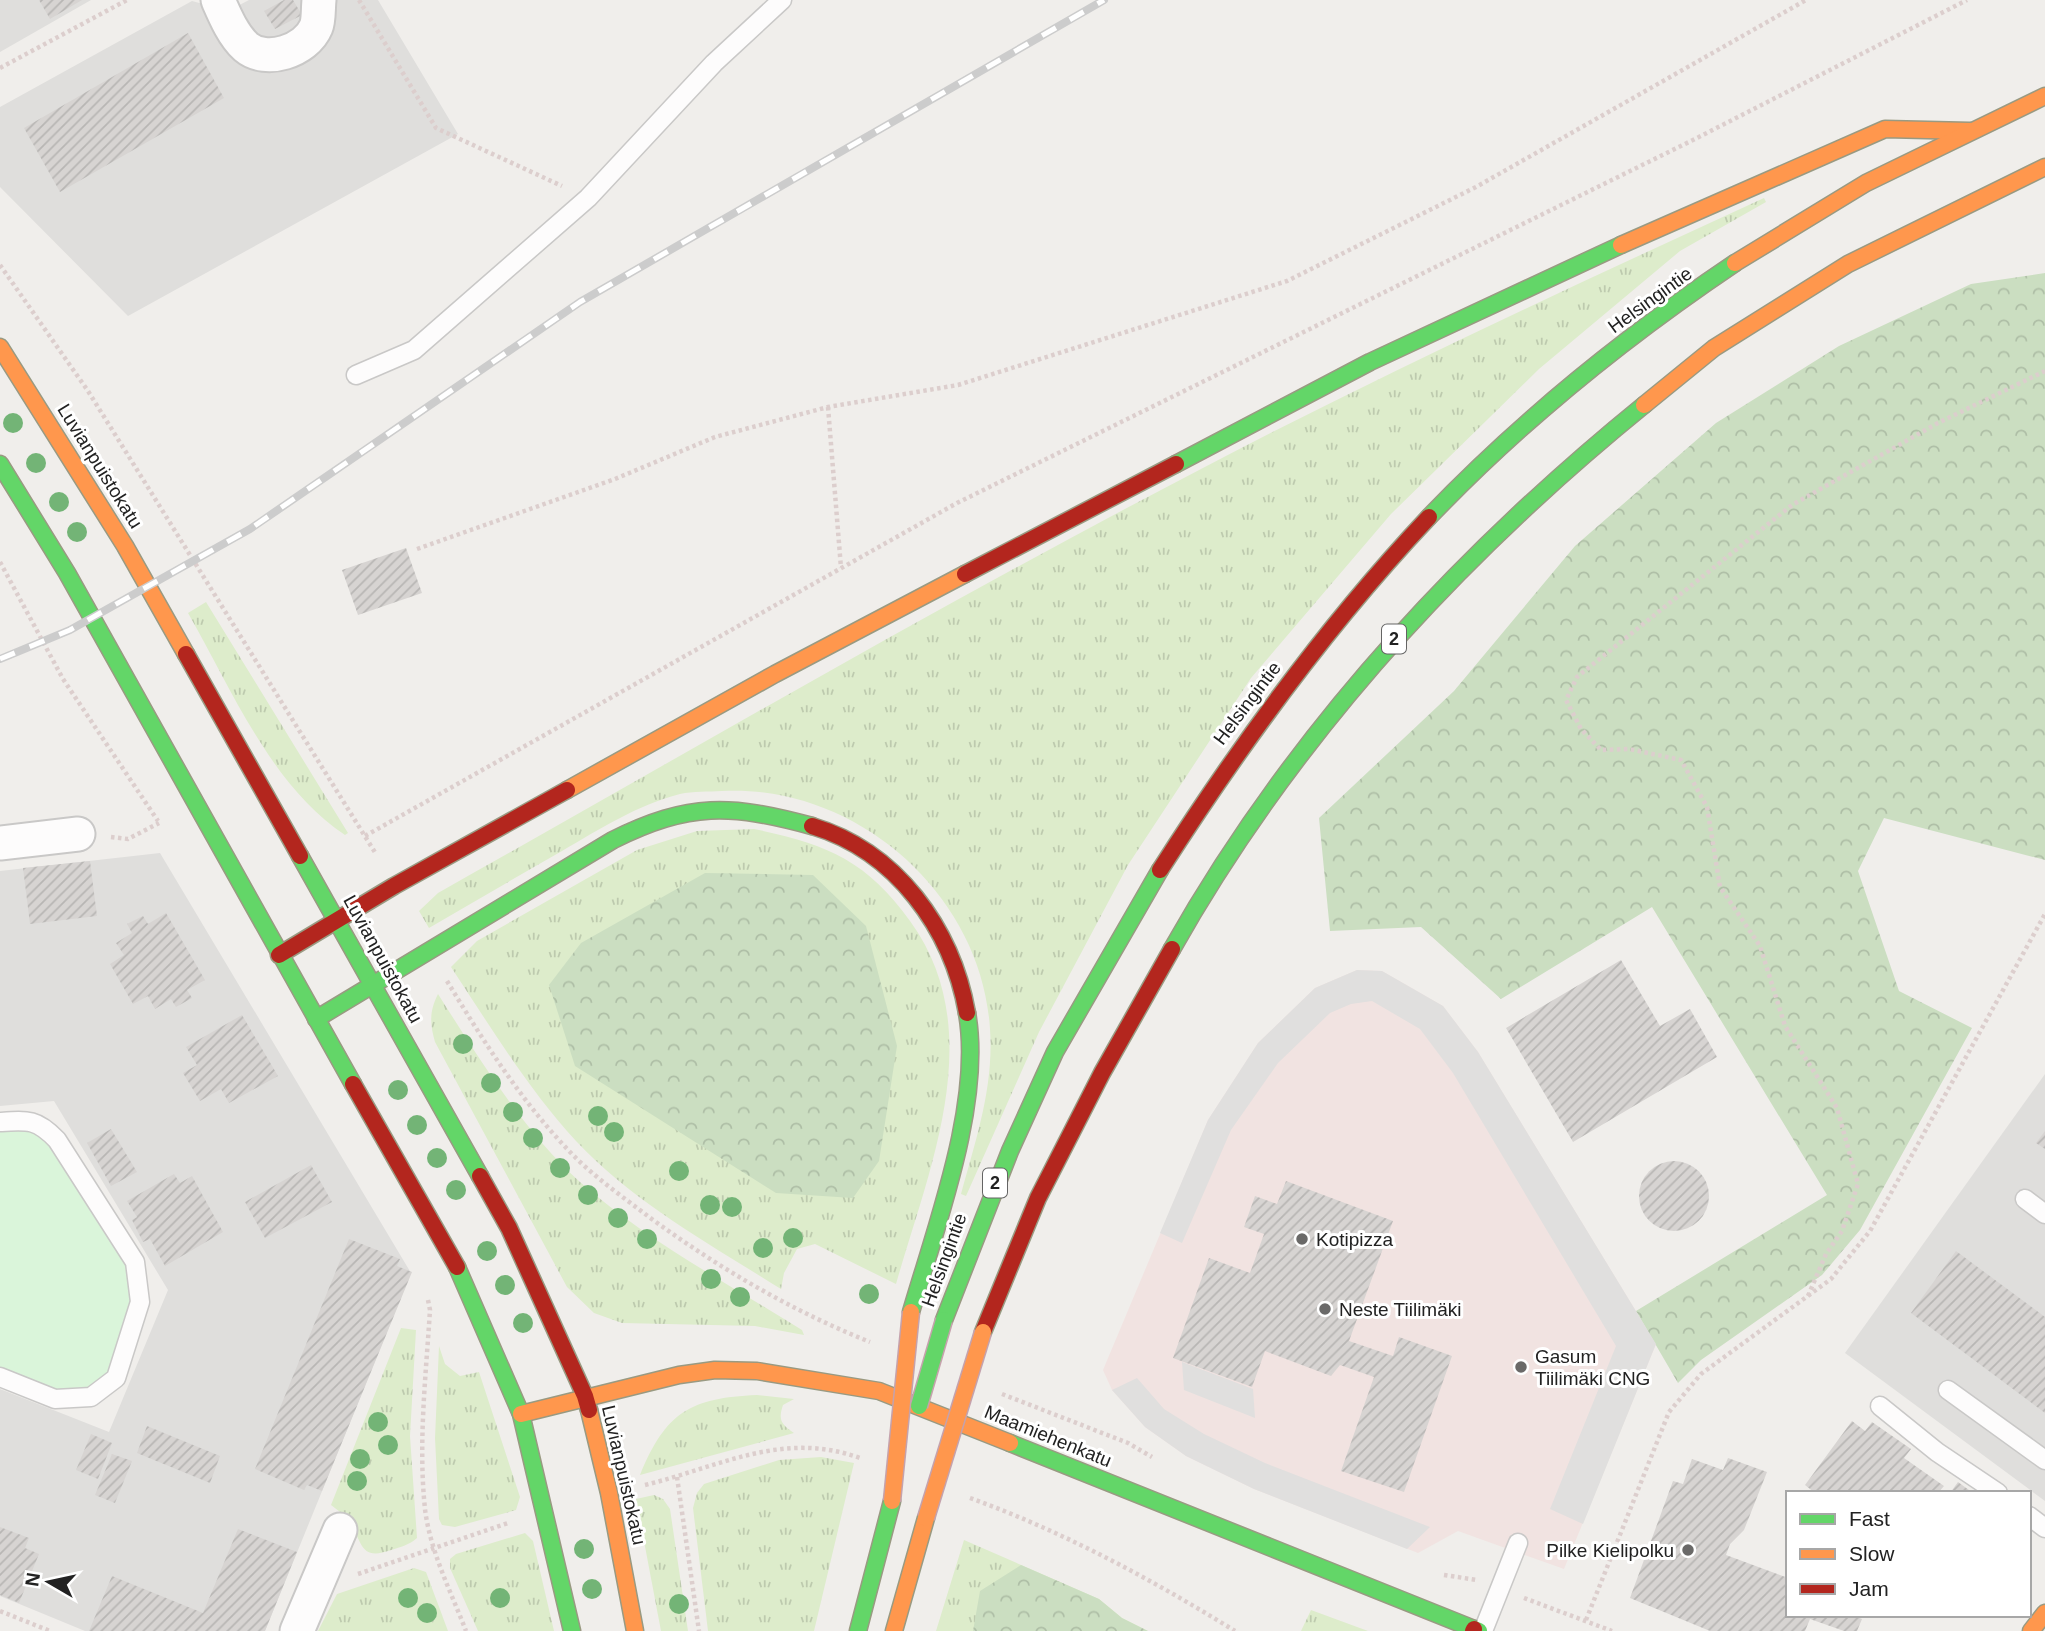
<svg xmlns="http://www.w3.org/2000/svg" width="2045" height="1631" font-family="Helvetica,sans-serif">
<defs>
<pattern id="grass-tufts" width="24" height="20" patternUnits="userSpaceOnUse" patternTransform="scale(1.75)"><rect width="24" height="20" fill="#ddeccb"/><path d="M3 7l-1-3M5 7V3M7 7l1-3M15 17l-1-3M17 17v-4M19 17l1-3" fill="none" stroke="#bdcaae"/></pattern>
<pattern id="forest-crowns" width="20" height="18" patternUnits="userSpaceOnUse" patternTransform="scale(1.75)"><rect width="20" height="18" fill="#cbdec1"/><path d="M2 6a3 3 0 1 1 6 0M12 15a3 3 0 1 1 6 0" fill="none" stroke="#aebea6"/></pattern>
<pattern id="building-hatch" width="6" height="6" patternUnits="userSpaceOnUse" patternTransform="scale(1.75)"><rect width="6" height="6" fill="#d7d4d2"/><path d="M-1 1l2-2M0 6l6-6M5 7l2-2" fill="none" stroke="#b8b6b4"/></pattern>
</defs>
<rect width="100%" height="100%" fill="#f0eeeb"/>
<!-- residential -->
<g fill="#dfdedc">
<polygon points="0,0 91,0 0,52"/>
<polygon points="249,0 378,0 458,134 128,316 0,187 0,107 192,1 228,11"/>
<polygon points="160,853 411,1273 265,1631 85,1631 0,1596 0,1389 109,1432 168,1290 54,1101 0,1106 0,871"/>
<polygon points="2045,1074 2045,1501 1845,1353"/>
</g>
<!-- commercial -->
<polygon fill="#f1e3e1" points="1357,970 1382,971 1443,1006 1478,1052 1656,1344 1564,1569 1458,1531 1418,1553 1254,1489 1186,1456 1145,1427 1112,1390 1103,1370 1208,1120 1258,1043 1315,988"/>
<!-- grass -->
<g fill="url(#grass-tufts)">
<path d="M1764 198 1766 202 1680 251 1539 369 1391 514 1251 678 1128 865 1039 1032 966 1196 961 1194C976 1139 994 1087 990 1029 982 894 856 784 722 791 709 792 693 791 680 794 637 805 600 829 562 851 517 877 473 902 429 928L419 911 438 893C692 750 943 603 1201 469 1386 372 1575 285 1764 198Z"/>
<path d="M206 602 348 833 345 835C271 786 231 688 188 613Z"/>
<path d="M754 829C824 843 867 860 910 921 990 1031 929 1168 896 1284L815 1244 797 1249 784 1273 781 1289C711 1245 633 1202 576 1141 528 1089 490 1026 451 967L477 941 637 850 697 831Z"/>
<path d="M438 994C478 1057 524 1132 580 1182 646 1240 727 1283 802 1330L804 1335 755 1326 622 1323 594 1313 567 1287 435 1042C430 1024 429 1012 438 994Z"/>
<path d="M401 1328 416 1330 410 1436 417 1538C409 1545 401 1547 391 1550 358 1562 363 1540 348 1520 344 1514 336 1509 331 1505Z"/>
<polygon points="439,1346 445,1364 460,1376 479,1372 520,1497 516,1510 455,1527 442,1525 439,1519 435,1438"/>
<path d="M757 1395 794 1399 783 1405C778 1420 781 1424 794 1433L640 1475C666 1412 690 1398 757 1395Z"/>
<polygon points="821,1457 854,1463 814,1631 708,1631 693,1508 697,1493 704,1484 779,1460"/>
<polygon points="654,1495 663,1499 670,1509 688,1631 661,1631 636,1499"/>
<polygon points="525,1533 533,1541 554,1631 478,1631 450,1568 450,1559 456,1554"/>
<polygon points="964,1540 1099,1599 1122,1618 1148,1631 936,1631"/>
<polygon points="414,1568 426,1572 448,1631 318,1631 337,1594"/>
<polygon points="1311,1610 1368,1631 1369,1631 1301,1631"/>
</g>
<!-- forest -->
<g fill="url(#forest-crowns)">
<polygon points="2045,273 2045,860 1884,818 1858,871 1899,991 1972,1028 1860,1230 1822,1275 1701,1360 1678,1383 1636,1311 1827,1195 1652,907 1501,999 1421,927 1330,931 1319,818 1454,691 1575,546 1716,423 1839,346 1971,284"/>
<polygon points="705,873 813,875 866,926 897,1046 879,1161 853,1198 776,1193 575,1066 549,985 581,943"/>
<polygon points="1021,1565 1099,1599 1122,1618 1148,1631 973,1631 980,1591"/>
</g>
<!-- park -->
<polygon fill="#daf5da" points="0,1122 42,1124 135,1262 140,1302 116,1378 91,1397 55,1399 0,1377"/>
<!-- parking -->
<g fill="#e0dfde">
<polygon points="1357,970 1382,971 1443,1006 1478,1052 1656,1344 1583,1524 1550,1509 1616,1346 1453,1073 1420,1029 1372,1001 1351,1004 1330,1013 1278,1063 1231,1130 1182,1243 1160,1233 1208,1120 1258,1043 1315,988"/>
<polygon points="1182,1362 1253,1389 1255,1418 1184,1390"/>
<polygon points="1137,1378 1164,1409 1204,1434 1265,1463 1430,1527 1407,1549 1254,1489 1186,1456 1145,1427 1112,1390"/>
</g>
<!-- building -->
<g fill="url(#building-hatch)">
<polygon points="39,0 82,0 50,19"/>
<polygon points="284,0 293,0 302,15 275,29 264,11"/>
<polygon points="188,33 224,98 60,192 24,128"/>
<polygon points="406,548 422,593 358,615 342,570"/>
<polygon points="90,861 97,916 30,924 23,868"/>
<polygon points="166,913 205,980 187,990 192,998 176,1007 171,999 155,1009 148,996 133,1004 110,964 124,955 116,943 132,933 127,924 143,916 148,924"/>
<polygon points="1621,960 1660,1026 1690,1009 1717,1057 1573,1142 1506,1028"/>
<polygon points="242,1015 278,1076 229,1103 221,1089 200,1101 183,1073 197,1065 186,1047"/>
<polygon points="111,1129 137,1172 111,1186 87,1143"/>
<polygon points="2045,1131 2045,1149 2036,1143"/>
<circle cx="1674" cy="1196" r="35"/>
<polygon points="311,1165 332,1202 265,1238 245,1202"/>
<polygon points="174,1174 180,1183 192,1176 223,1232 165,1266 150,1239 143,1242 132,1220 137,1217 127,1201"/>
<polygon points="1286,1181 1393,1221 1349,1341 1393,1356 1399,1337 1452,1356 1404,1492 1341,1471 1374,1377 1340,1365 1331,1376 1265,1351 1252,1387 1173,1358 1209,1258 1250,1273 1264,1234 1244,1227 1255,1196 1277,1204"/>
<polygon points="349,1239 400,1259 397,1266 412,1272 322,1491 307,1485 304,1490 255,1469"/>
<polygon points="1956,1251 2045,1317 2045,1413 1911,1313"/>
<polygon points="1852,1421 1865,1431 1872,1422 1911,1449 1904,1458 1944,1486 1938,1493 1815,1493 1805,1485"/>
<polygon points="147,1426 220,1456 210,1483 137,1453"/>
<polygon points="91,1434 112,1443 98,1479 76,1470"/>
<polygon points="112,1454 132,1461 115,1503 95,1495"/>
<polygon points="1728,1458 1767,1472 1744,1530 1730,1544 1726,1555 1788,1578 1788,1615 1852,1615 1862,1619 1857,1631 1844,1631 1810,1619 1805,1631 1710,1631 1630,1598 1673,1481 1683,1484 1692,1459 1723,1470"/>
<polygon points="1958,1482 1973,1493 1950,1493"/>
<polygon points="0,1527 29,1538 25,1548 39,1554 19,1603 0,1595"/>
<polygon points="238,1529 297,1552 265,1631 89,1631 112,1576 203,1613"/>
</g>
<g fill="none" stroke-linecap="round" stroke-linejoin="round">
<!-- lane casing -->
<g stroke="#c9c8c7" stroke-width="21">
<g id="lane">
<polyline points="356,375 414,350 588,198 714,63 782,0"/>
<path d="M0 1122C28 1120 37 1119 57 1140L135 1262 140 1302 116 1378 91 1397 55 1399 0 1377"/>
<polyline points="2025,1199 2045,1214"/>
<polyline points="1948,1390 2045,1460"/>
<polyline points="1880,1406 1937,1452 1998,1493"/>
<polyline points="2029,1516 2045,1528"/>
<polyline points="1483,1631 1518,1543"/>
</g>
</g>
<!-- street casing -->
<g stroke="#c9c8c7" stroke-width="37">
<g id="street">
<path d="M218 0C225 16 233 35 246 47 266 64 306 51 316 27 319 20 318 8 319 0"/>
<polyline points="0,843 78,834"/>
<polyline points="297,1631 340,1530"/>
</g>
</g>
<!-- fast casing -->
<g stroke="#999a82" stroke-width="19">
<g id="fast">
<polyline points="0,464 67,573 353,1084"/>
<polyline points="1176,464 1370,362 1621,245"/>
<path d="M1429 517C1521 421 1625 337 1735 263"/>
<polyline points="300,856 480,1176"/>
<path d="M1172 949C1291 738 1457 557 1644 405"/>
<path d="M316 1019 613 840C690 802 730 804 812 826"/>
<polyline points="457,1267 521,1414 572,1631"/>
<path d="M911 1312C936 1226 983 1102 967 1013"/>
<polyline points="944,1320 1010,1151 1055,1052 1160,870"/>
<polyline points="1010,1443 1479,1631"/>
<polyline points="858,1631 892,1501"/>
</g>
</g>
<!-- slow casing -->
<g stroke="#999a82" stroke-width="19">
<g id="slow">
<polyline points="1621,245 1885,129 1970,131"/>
<polyline points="1735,263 1866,183 2045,96"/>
<polyline points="0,347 125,546 186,654"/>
<polyline points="1644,405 1714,348 1848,264 2045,167"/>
<polyline points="567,790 775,674 965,574"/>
<polyline points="589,1410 609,1493 635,1631"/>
<polyline points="521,1414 679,1375 715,1370 757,1371 879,1391 1010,1443"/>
<polyline points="894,1631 926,1518"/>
<polyline points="2031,1631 2045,1613"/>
</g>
</g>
<!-- jam casing -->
<g stroke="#999a82" stroke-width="19">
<g id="jam">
<polyline points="965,574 1176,464"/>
<polyline points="186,654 300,856"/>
<path d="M812 826C896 851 952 928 967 1013"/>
<path d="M1160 870C1240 745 1327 625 1429 517"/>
<polyline points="279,955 394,886 567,790"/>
<polyline points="353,1084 457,1267"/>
<polyline points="480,1176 509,1228 585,1396 589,1410"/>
<polyline points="983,1332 1038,1198 1102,1073 1172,949"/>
<polyline points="1473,1631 1474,1629"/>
</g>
</g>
<!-- path -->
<g stroke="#dccecd" stroke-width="4.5" stroke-dasharray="3.5 3.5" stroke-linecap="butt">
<polyline points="359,0 436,128 562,186"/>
<polyline points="0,68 127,0"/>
<polyline points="0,265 88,391 376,854"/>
<polyline points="828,407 841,568"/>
<polyline points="417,549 615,479 715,437 828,407 958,385 1287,281 1476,187 1806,0"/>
<polyline points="0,562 63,679 158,821"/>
<polyline points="365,836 957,503 1693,140 1967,0"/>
<polyline points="111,837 128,839 159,823"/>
<path d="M447 981C484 1042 521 1101 571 1153 594 1177 623 1197 649 1217 719 1268 790 1310 870 1342"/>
<polyline points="1808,1296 1826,1254 1842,1231 1858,1184 1837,1108 1785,1026 1760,946 1720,887 1707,807 1681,760 1629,749 1601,750 1581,729 1566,700 1577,677 1792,505 1938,423 2045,371"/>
<path d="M428 1300 430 1310C426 1375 418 1443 425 1509 430 1551 451 1592 466 1631"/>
<polyline points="1002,1394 1128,1443 1152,1457"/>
<polyline points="677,1477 699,1631"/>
<path d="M645 1485C719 1467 783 1430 860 1458"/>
<path d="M970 1498C1064 1532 1151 1579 1235 1631"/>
<polyline points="358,1574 508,1523"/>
<polyline points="1444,1575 1477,1580"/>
<polyline points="1524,1598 1612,1631"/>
<polyline points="0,1611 50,1631"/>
<polyline points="1586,1620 1669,1412 1701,1374 1831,1279 1870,1231 2045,914"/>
</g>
<!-- lane -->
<use href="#lane" stroke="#fdfcfc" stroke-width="18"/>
<!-- street -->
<use href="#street" stroke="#fdfcfc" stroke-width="33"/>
<!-- fast -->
<use href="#fast" stroke="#63d668" stroke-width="16"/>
<!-- slow -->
<use href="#slow" stroke="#ff974d" stroke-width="16"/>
<!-- jam -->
<use href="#jam" stroke="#b3261e" stroke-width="16"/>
<!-- rail casing -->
<g stroke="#ccc" stroke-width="8">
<polyline id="rail" points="0,659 70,630 250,529 580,302 1104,0"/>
</g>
<!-- rail -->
<use href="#rail" stroke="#fff" stroke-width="5" stroke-dasharray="16" stroke-linecap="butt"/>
<!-- fast-bridge casing -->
<g stroke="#c5a2ac" stroke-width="19" stroke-linecap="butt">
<polyline id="fast-bridge" points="919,1406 944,1320"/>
</g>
<!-- slow-bridge casing -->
<g stroke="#c5a2ac" stroke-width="19" stroke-linecap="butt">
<g id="slow-bridge">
<polyline points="892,1501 911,1312"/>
<polyline points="926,1518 983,1332"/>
</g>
</g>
<!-- fast-bridge -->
<use href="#fast-bridge" stroke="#63d668" stroke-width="16"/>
<!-- slow-bridge -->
<use href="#slow-bridge" stroke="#ff974d" stroke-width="16"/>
</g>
<!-- trees -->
<g fill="#73b476">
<circle cx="13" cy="423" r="10"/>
<circle cx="36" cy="463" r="10"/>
<circle cx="59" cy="502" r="10"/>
<circle cx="77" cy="532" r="10"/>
<circle cx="463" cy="1044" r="10"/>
<circle cx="491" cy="1083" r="10"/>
<circle cx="398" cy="1090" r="10"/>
<circle cx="513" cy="1112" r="10"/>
<circle cx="598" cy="1116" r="10"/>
<circle cx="417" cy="1125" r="10"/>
<circle cx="614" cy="1132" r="10"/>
<circle cx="533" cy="1138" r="10"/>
<circle cx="437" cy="1158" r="10"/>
<circle cx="560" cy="1168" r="10"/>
<circle cx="679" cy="1171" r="10"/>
<circle cx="456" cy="1190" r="10"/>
<circle cx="588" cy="1195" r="10"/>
<circle cx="710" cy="1205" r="10"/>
<circle cx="732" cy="1207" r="10"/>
<circle cx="618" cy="1218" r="10"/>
<circle cx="793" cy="1238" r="10"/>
<circle cx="647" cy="1239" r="10"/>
<circle cx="763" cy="1248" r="10"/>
<circle cx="487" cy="1251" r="10"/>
<circle cx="711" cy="1279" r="10"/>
<circle cx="505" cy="1285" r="10"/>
<circle cx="869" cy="1294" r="10"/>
<circle cx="740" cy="1297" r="10"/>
<circle cx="523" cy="1323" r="10"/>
<circle cx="378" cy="1422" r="10"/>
<circle cx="388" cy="1445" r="10"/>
<circle cx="360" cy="1459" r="10"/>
<circle cx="357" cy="1481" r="10"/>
<circle cx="584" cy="1549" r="10"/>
<circle cx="592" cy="1589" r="10"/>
<circle cx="408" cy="1598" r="10"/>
<circle cx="500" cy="1598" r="10"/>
<circle cx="679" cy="1604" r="10"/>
<circle cx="427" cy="1613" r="10"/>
</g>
<!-- markers -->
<g fill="#6a6968" stroke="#fff" stroke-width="2.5">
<circle cx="1302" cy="1239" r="7"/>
<circle cx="1325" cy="1309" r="7"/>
<circle cx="1521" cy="1367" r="7"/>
<circle cx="1688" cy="1550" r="7"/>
</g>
<g text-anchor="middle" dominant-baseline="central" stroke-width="6" stroke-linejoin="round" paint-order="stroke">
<!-- shield labels -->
<g fill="#fff" stroke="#646464" stroke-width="2">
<rect x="1382" y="624.5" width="24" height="29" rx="5"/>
<rect x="983" y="1168.5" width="24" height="29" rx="5"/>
</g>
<g font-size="18" font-weight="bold" fill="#222">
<text x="1394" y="639">2</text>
<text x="995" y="1183">2</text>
</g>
<!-- street labels -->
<g font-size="19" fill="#222" stroke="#fff">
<text transform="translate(1650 300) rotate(-36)">Helsingintie</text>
<text transform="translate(100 466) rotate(58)">Luvianpuistokatu</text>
<text transform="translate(1247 703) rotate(-53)">Helsingintie</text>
<text transform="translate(383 959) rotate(61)">Luvianpuistokatu</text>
<text transform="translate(944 1260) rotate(-70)">Helsingintie</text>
<text transform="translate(1048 1436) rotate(22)">Maamiehenkatu</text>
<text transform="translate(624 1475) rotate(77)">Luvianpuistokatu</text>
</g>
<!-- poi labels -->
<g font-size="19" fill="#222" stroke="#fff" text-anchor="start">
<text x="1316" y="1239">Kotipizza</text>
<text x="1339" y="1309">Neste Tiilimäki</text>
<text x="1535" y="1356">Gasum<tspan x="1535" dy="22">Tiilimäki CNG</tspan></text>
<text x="1674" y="1550" text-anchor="end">Pilke Kielipolku</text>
</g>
</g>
<!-- legend -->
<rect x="1786" y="1491" width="245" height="126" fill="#ffffff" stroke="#a7a7a7" stroke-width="2"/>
<rect x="1800" y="1514" width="35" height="10" fill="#63d668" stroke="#a7a7a7" stroke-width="2"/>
<text x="1849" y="1526" font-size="21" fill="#222222">Fast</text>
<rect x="1800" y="1549" width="35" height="10" fill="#ff974d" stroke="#a7a7a7" stroke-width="2"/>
<text x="1849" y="1561" font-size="21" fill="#222222">Slow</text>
<rect x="1800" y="1584" width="35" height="10" fill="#b3261e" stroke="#a7a7a7" stroke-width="2"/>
<text x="1849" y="1596" font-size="21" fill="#222222">Jam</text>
<!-- north arrow -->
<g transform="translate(49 1582) rotate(279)" stroke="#ffffff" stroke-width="5" paint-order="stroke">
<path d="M0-5L12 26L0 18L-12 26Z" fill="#222222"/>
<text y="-10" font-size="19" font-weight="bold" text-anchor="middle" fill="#222222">N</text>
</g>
</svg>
